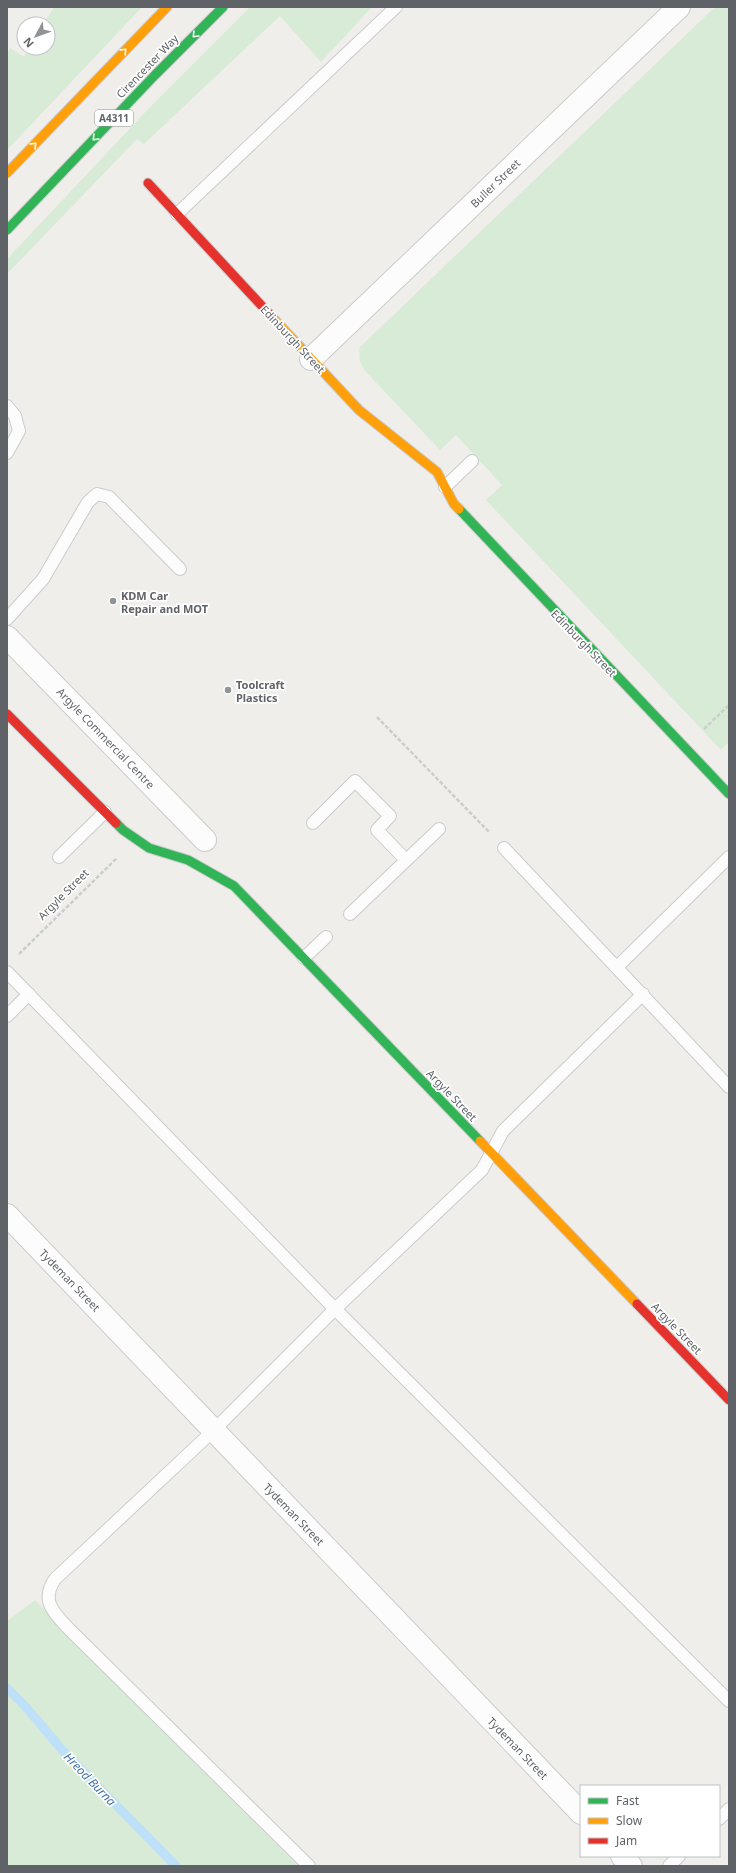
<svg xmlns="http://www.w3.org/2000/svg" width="736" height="1873" font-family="'Noto Sans',sans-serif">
<rect width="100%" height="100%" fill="#efeeea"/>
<!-- green -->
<g fill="#d8ebd6">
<polygon points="54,7 142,7 7,150 7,54 10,48 24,57 29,48 48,48 48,24 44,24"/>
<polygon points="250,7 372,7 321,62 280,16 144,144 137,139 7,274 7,259 151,106"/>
<path d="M715 7H729V742L721 750 486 500 502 485 456 435 440 450 367 373C360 364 358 359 360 347Z"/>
<polygon points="35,1600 298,1866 7,1866 7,1621"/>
</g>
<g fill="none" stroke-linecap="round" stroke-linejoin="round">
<!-- stream -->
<polyline stroke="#bfe0f9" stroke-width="9" points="7,1688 25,1706 63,1751 176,1866"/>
<!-- lane casing -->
<g stroke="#cbcccc" stroke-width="14">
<g id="lane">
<polyline points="177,214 396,7"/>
<polyline points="7,406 15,416 19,431 7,453"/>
<polyline points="445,487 472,461"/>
<polyline points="7,619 43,579 88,502 97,494 109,497 180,569"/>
<polyline points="313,823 355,781 390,816 377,830 406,860"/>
<polyline points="504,848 729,1087"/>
<polyline points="59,857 105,812"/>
<polyline points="350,914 439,829"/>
<polyline points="304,958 326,937"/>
<polyline points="617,967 729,857"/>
<polyline points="7,972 335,1309 729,1701"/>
<polyline points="7,1016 29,994"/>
<polyline points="719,1819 729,1809"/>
<path d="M309 1866 69 1629C54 1613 40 1601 55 1579L214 1430 335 1309 482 1170 503 1131 643 994"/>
<polyline points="669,1866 679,1856"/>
</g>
</g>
<!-- street casing -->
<g stroke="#cbcccc" stroke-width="24">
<g id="street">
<polyline points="311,359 679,7"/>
<polyline points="7,637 205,840"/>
<polyline points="7,1215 581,1813"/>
<polyline points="622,1856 631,1866"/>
</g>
</g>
<!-- fast casing -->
<g stroke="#cacacb" stroke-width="11">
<g id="fast">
<polyline points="7,230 155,75 223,7"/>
<polyline points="459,509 729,794"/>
<polyline points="116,823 123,830 149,848 188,860 234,886 480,1141"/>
</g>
</g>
<!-- slow casing -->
<g stroke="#cacacb" stroke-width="11">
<g id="slow">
<polyline points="7,173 167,7"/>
<polyline points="273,318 359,410 437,472 454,504 459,509"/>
<polyline points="480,1141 637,1304"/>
</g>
</g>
<!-- jam casing -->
<g stroke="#cacacb" stroke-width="11">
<g id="jam">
<polyline points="148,183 273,318"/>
<polyline points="7,714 116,823"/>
<polyline points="637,1304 729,1400"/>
</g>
</g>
<!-- path -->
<g stroke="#cacfcc" stroke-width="2.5" stroke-dasharray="4 2" stroke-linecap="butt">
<polyline points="377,717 490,833"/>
<polyline points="704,729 729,705"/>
<polyline points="19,954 117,858"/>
</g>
<!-- lane -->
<use href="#lane" stroke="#fdfcfc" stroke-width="12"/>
<!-- street -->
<use href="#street" stroke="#fdfcfc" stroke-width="22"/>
<!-- fast -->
<use href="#fast" stroke="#30b455" stroke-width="9"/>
<!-- slow -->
<use href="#slow" stroke="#ff9f0a" stroke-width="9"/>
<!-- jam -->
<use href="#jam" stroke="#e5322d" stroke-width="9"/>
</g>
<!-- one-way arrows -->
<defs><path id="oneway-chevron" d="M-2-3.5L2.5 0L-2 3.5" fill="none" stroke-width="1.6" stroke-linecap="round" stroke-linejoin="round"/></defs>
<g stroke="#fff">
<use href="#oneway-chevron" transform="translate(195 35) rotate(135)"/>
<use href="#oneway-chevron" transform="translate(124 51) rotate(-46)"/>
<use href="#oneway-chevron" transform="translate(95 138) rotate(134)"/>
<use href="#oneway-chevron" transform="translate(34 145) rotate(-46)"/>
</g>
<!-- markers -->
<g fill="#919496" stroke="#fff" stroke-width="1.5">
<circle cx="113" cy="601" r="4"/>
<circle cx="228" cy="690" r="4"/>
</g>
<g text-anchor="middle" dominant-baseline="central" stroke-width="3.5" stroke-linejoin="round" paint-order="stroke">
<!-- shield labels -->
<rect fill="#fff" stroke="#8f9295" stroke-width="1" x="95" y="110" width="38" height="16" rx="3"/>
<g font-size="10" font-weight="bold" fill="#5f6368">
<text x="114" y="118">A4311</text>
</g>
<!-- street labels -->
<g font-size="11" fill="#5f6368" stroke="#fff">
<text transform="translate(147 66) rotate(-46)">Cirencester Way</text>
<text transform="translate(495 183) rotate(-44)">Buller Street</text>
<text transform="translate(293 339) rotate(47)">Edinburgh Street</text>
<text transform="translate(584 643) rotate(46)">Edinburgh Street</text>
<text transform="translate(106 738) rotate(46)">Argyle Commercial Centre</text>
<text transform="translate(63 894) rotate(-45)">Argyle Street</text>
<text transform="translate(452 1095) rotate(46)">Argyle Street</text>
<text transform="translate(70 1280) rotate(46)">Tydeman Street</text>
<text transform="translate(677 1328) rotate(46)">Argyle Street</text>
<text transform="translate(294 1514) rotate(46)">Tydeman Street</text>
<text transform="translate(518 1748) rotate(46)">Tydeman Street</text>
</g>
<!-- poi labels -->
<g font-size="11" font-weight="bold" fill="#5f6368" stroke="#fff" text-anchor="start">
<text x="121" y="595">KDM Car<tspan x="121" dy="13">Repair and MOT</tspan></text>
<text x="236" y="684">Toolcraft<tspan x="236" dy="13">Plastics</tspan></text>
</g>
<!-- water labels -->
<g font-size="12" font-style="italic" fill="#4174aa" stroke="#fff">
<text transform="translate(90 1779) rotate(46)">Hreod Burna</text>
</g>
</g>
<!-- border -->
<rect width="736" height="1873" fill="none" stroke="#5f6368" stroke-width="16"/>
<!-- legend -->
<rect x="580" y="1785" width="140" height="72" fill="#ffffff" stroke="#bfc1c3"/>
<rect x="588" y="1798" width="20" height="6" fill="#30b455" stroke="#bfc1c3"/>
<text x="616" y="1805" font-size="12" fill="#5f6368">Fast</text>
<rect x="588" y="1818" width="20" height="6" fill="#ff9f0a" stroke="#bfc1c3"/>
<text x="616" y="1825" font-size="12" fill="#5f6368">Slow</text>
<rect x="588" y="1838" width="20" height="6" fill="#e5322d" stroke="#bfc1c3"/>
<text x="616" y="1845" font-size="12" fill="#5f6368">Jam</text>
<!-- north arrow -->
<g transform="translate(36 36) rotate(229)"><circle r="19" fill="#ffffff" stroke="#bfc1c3"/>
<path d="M0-3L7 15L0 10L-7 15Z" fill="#919496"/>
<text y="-6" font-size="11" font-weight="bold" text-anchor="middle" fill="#5f6368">N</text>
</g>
</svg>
